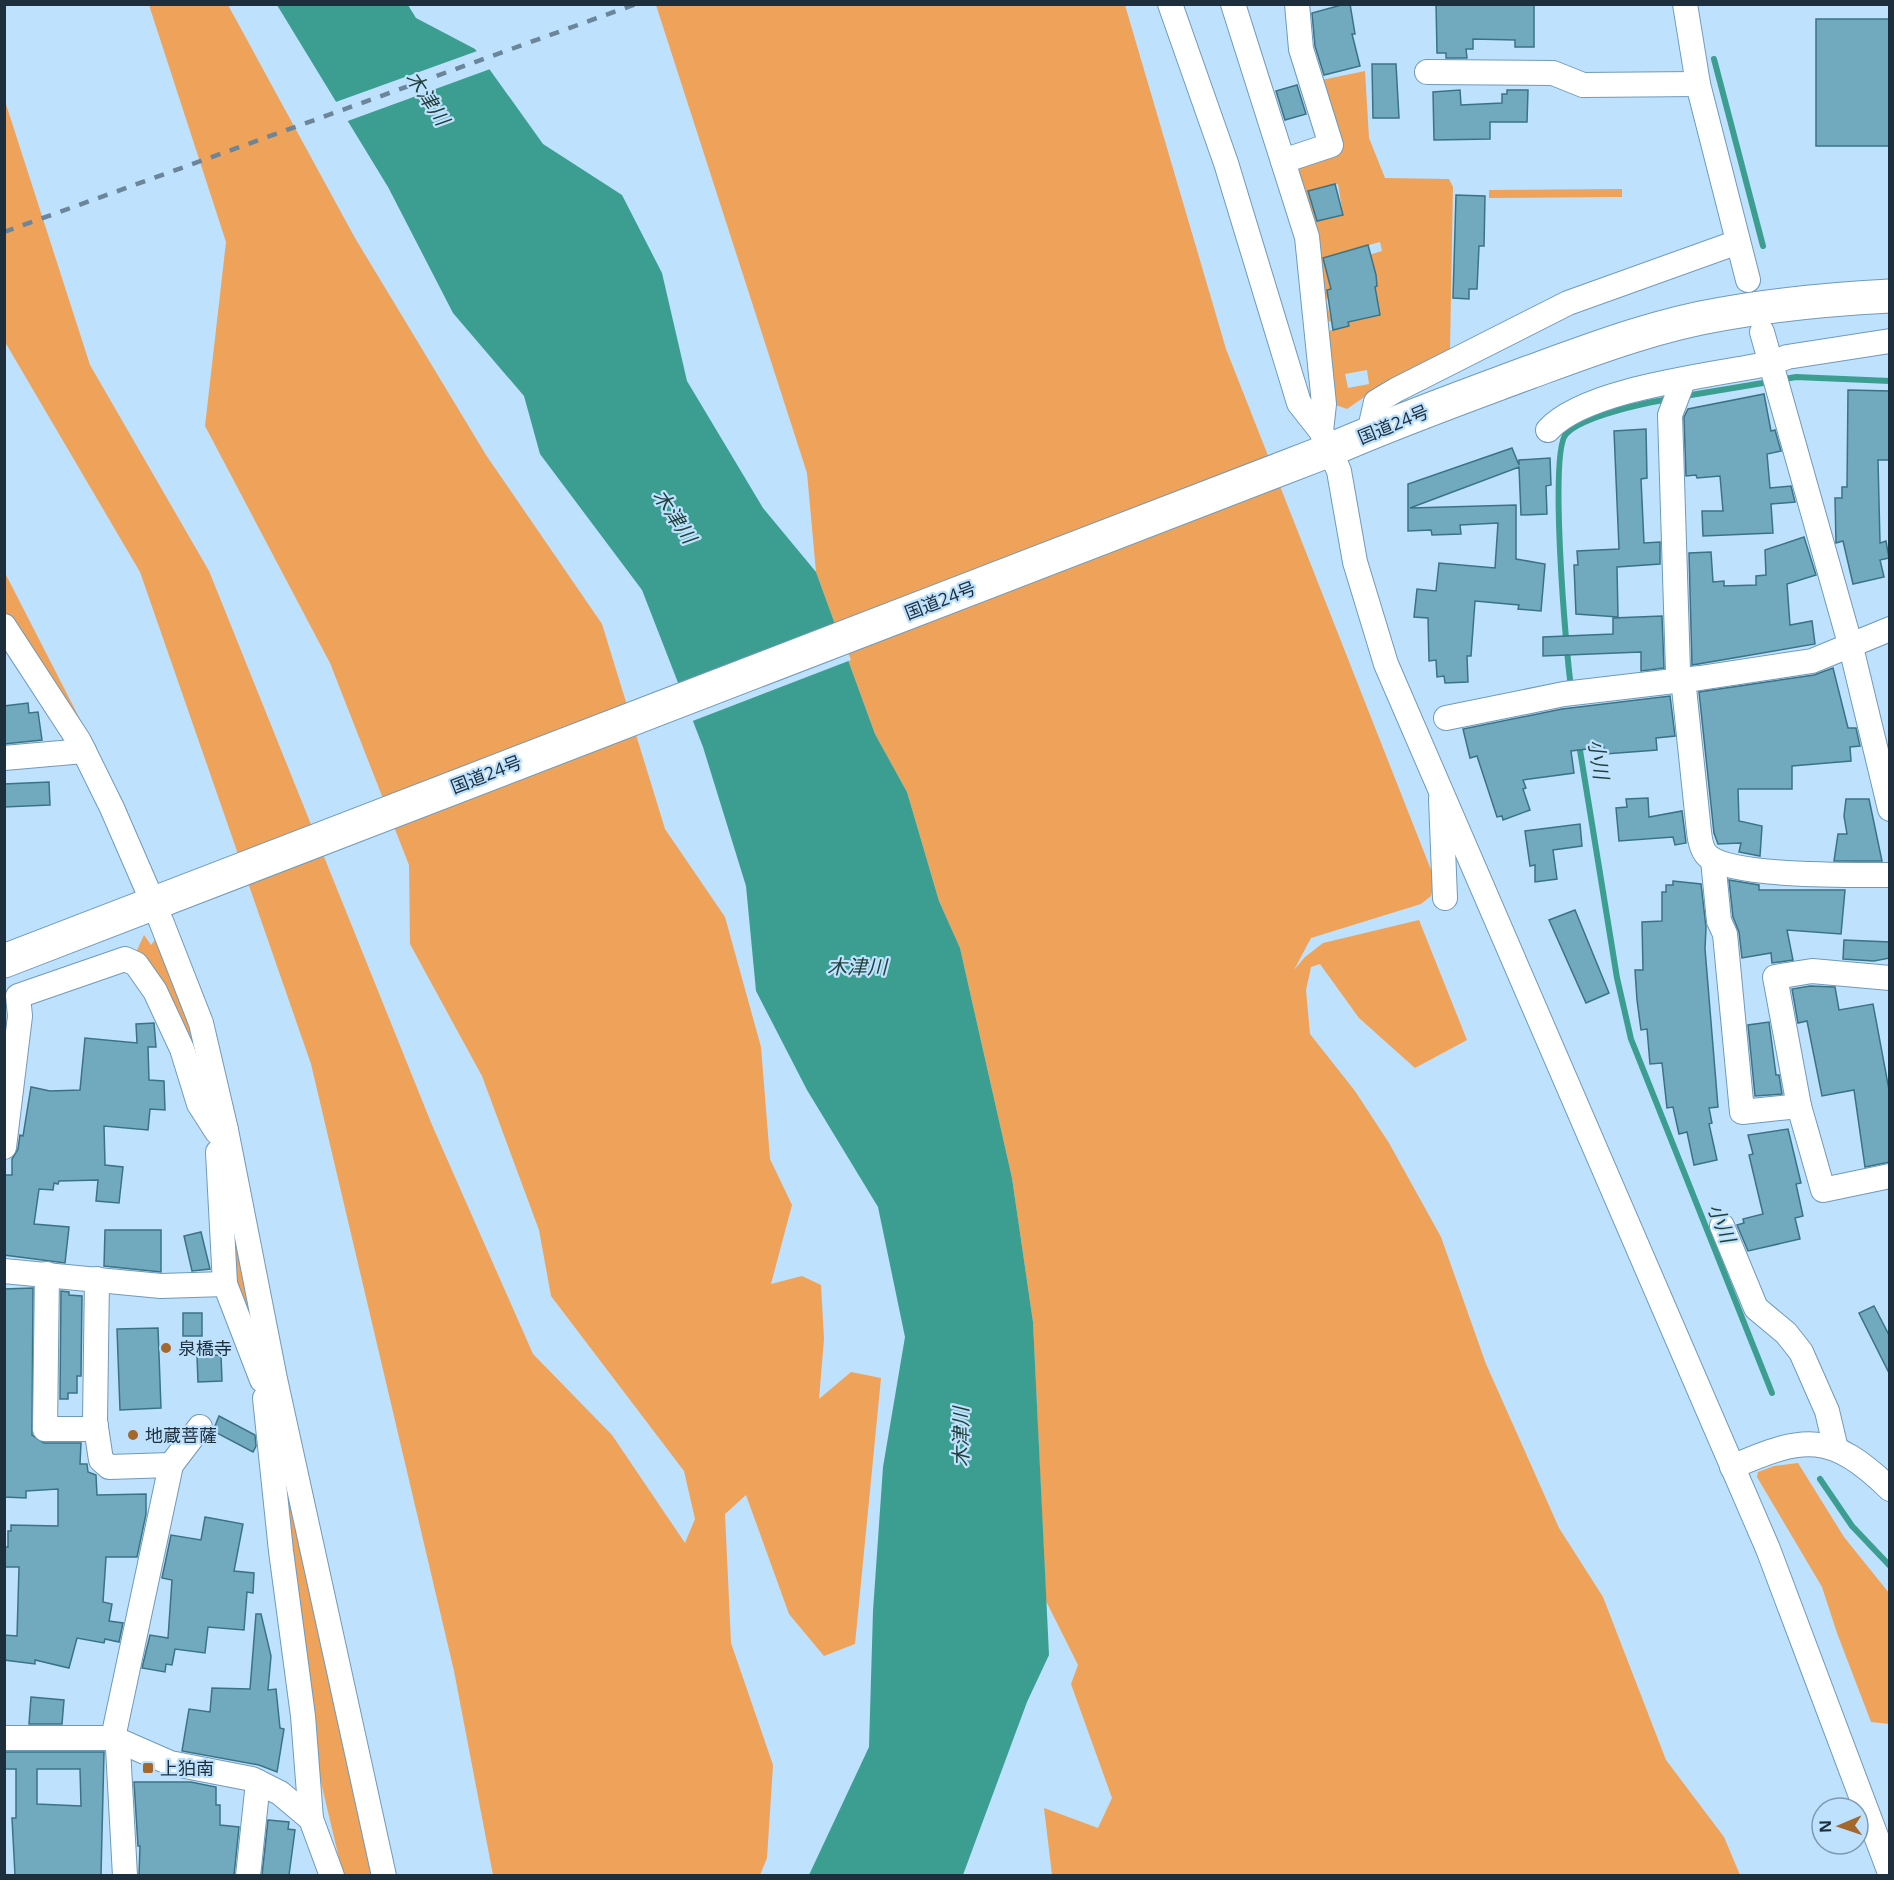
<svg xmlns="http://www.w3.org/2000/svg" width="1894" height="1880" font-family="'Open Sans','Noto Sans JP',sans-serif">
<rect width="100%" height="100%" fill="#bee1fd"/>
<!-- green -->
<g fill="#efa259" fill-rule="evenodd">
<polygon points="149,5 228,5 355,238 486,455 602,624 665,829 725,917 761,1047 770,1159 792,1205 771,1284 802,1276 821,1285 824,1339 819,1399 851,1372 881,1378 855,1644 824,1656 789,1614 746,1495 725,1514 731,1643 773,1765 767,1858 760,1875 493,1875 454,1671 311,1064 140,572 5,342 4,98 90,365 209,571 432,1125 533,1354 612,1435 685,1543 695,1519 684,1471 551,1296 539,1230 482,1076 410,944 409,865 330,663 205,426 226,242"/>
<polygon points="656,5 1125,5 1226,349 1435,880 1431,896 1421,904 1311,938 1294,970 1305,957 1323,943 1419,920 1467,1040 1415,1068 1359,1018 1320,964 1311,967 1306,990 1310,1034 1355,1091 1389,1143 1441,1237 1486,1364 1559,1528 1603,1597 1666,1760 1724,1837 1740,1875 1052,1875 1044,1808 1098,1828 1112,1798 1071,1684 1078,1665 1046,1601 1033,1322 1012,1178 960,948 939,901 907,792 875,734 816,572 807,473"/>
<path d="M1365 71 1369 138 1385 178 1449 179 1453 187 1450 349 1386 382 1347 409 1333 404 1319 286 1324 283 1316 231 1296 164 1338 149 1317 81ZM1338 184 1343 215 1316 221 1309 191ZM1380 242 1382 251 1362 257 1376 275 1330 287 1323 258ZM1376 280 1377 286 1365 289 1373 309 1379 308 1380 314 1347 317 1349 326 1328 331 1326 322 1331 321 1326 299 1328 298 1327 290ZM1367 370 1369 384 1348 388 1345 374Z"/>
<polygon points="1622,189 1622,197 1489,198 1489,190"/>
<polygon points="4,571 85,729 5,613"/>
<polygon points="144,935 151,945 155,940 176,976 210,1101 134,957"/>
<polygon points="222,1152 261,1354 232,1281"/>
<polygon points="274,1430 376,1875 343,1875 319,1774"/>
<polygon points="1798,1463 1844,1537 1889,1593 1889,1724 1871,1722 1837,1633 1822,1587 1757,1477 1758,1472 1774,1466"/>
</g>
<!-- water -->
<polygon fill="#3c9e90" points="277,5 408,5 416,18 475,49 543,144 622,195 662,273 687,381 763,508 816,572 875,734 907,792 939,901 960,948 1012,1178 1033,1322 1049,1655 1027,1702 963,1875 809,1875 869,1747 873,1611 883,1467 905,1337 878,1207 807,1090 756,991 746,886 703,747 642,590 540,454 524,396 453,313 388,187"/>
<!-- pier -->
<g fill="#bee1fd">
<polygon points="480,50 493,68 345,122 333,103"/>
<polygon points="848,652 851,660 690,722 687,714"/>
</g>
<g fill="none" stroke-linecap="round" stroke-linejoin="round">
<!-- stream -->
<g stroke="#3c9e90" stroke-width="6">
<polyline points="1714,59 1763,246"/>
<polyline points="1779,380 1796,377 1890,381"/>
<polyline points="1685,396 1769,382"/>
<path d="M1571 687C1566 652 1549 453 1566 434 1582 416 1645 403 1669 399"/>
<polyline points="1579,744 1617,978 1631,1039 1772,1393"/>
<polyline points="1820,1479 1852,1526 1890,1566"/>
</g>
</g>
<!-- building -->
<g fill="#71aabe" stroke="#3b7386" stroke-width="1.5" fill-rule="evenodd">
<polygon points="1345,4 1350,4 1355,34 1352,34 1360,66 1324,75 1315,46 1312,13"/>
<polygon points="1436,4 1534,4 1534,47 1515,47 1515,40 1473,39 1473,49 1466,49 1467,58 1446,58 1446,53 1437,53"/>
<rect x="1816" y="19" width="74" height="127"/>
<polygon points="1372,64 1396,64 1399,118 1373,118"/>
<polygon points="1297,85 1306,114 1285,120 1276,91"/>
<polygon points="1460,90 1461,105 1502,103 1502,94 1507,94 1507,90 1528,90 1527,122 1490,122 1490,139 1434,140 1433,92"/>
<polygon points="1335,184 1343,215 1317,221 1308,191"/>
<polygon points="1456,195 1485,196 1484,246 1479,246 1477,289 1469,289 1469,299 1453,298"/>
<polygon points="1368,245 1376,275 1377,286 1375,287 1380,315 1348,322 1349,326 1333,330 1327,290 1331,289 1323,258"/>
<polygon points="1848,390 1890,391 1890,460 1878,460 1880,543 1886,541 1889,558 1880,560 1884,577 1853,584 1843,541 1836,543 1835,498 1842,498 1842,487 1847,487"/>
<polygon points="1764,394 1771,431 1775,430 1781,451 1767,454 1770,488 1791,486 1795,502 1771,504 1773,533 1703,536 1702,511 1723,511 1720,476 1697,478 1696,475 1686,476 1684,417 1688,409"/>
<polygon points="1646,429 1647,478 1641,479 1644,543 1660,542 1660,564 1617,567 1618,617 1576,614 1574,565 1578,565 1577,551 1619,549 1614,431"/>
<polygon points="1512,448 1519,465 1519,460 1550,458 1551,485 1546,486 1547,514 1521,515 1519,467 1410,508 1516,505 1516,559 1545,564 1541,611 1518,609 1519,605 1475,601 1471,656 1467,656 1468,682 1445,683 1444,676 1437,677 1436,660 1429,661 1428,618 1414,617 1417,589 1436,591 1439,563 1495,568 1498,523 1460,525 1461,534 1432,535 1431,530 1408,531 1408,484"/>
<polygon points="1804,537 1816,575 1787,584 1790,625 1812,621 1815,644 1692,665 1689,553 1711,552 1713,582 1724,581 1724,586 1756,585 1756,576 1766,575 1765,550"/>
<polygon points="1662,616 1664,668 1641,671 1641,652 1543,656 1543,637 1613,634 1613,618"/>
<polygon points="1833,668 1848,728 1856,728 1860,746 1850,747 1851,761 1792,766 1792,789 1738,789 1739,821 1762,826 1760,856 1739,852 1741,843 1718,844 1714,833 1699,692 1814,675"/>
<polygon points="1670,696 1675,736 1656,738 1657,750 1605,754 1604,747 1571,751 1574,773 1523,780 1526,788 1523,789 1530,810 1503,820 1502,816 1497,817 1477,756 1470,758 1463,729 1562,709"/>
<polygon points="28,703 29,713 38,712 42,740 4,744 4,706"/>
<polygon points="49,782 50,805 4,807 4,784"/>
<polygon points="1648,798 1649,817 1682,811 1686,843 1675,845 1673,837 1619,841 1616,808 1627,807 1626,799"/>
<polygon points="1846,799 1869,799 1882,861 1834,861 1838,834 1847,834 1844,816"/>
<polygon points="1580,824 1582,846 1553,850 1557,879 1535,882 1535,865 1530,866 1525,831"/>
<polygon points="1729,880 1759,885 1759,890 1845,890 1841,934 1787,930 1793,960 1772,963 1771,953 1742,958 1739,932 1733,917"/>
<polygon points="1673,881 1701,884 1706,927 1705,949 1718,1107 1709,1108 1712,1123 1709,1124 1717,1160 1694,1165 1687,1132 1679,1134 1673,1107 1667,1108 1662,1063 1650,1064 1647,1029 1641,1030 1637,1000 1635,970 1643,970 1642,922 1662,921 1662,892 1666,892 1666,885 1673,885"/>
<polygon points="1575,910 1609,993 1586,1003 1549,920"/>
<polygon points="1844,940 1890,942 1890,958 1874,961 1843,959"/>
<polygon points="1810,986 1835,987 1839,1010 1873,1004 1890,1095 1890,1162 1865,1167 1854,1090 1822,1096 1807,1021 1798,1023 1792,989"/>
<polygon points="1769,1022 1776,1075 1779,1075 1782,1094 1755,1096 1748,1025"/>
<polygon points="154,1023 156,1047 148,1047 149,1080 164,1081 165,1110 150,1109 148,1130 104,1126 105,1165 123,1167 119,1203 96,1201 98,1180 59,1181 58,1184 54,1183 53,1190 39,1189 34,1224 69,1227 65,1263 4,1255 4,1175 12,1175 12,1159 18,1149 20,1135 23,1136 31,1087 50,1091 80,1090 85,1038 137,1043 136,1024"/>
<polygon points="1788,1129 1801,1183 1796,1184 1803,1216 1795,1218 1800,1239 1748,1251 1737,1225 1744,1223 1743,1219 1763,1214 1749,1155 1753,1154 1748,1135"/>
<polygon points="105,1230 161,1230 161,1272 104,1266"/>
<polygon points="201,1232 210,1269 192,1271 184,1236"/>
<polygon points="33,1288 32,1435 44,1443 81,1443 80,1464 87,1464 88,1472 96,1475 97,1495 146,1494 146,1514 137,1557 106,1557 103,1602 112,1604 109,1621 123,1623 119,1642 105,1639 104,1643 77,1638 69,1668 35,1660 35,1664 4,1660 4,1635 17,1636 19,1567 4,1567 4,1547 8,1547 8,1531 11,1531 11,1525 58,1526 58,1489 26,1491 26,1498 4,1497 4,1289"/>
<polygon points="61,1291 69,1292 69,1295 82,1296 81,1376 77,1376 77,1393 68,1393 68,1399 60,1399"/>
<polygon points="1874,1306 1890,1337 1890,1375 1859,1313"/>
<rect x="183" y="1313" width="19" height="23"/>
<polygon points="158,1328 161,1408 120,1410 117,1329"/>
<polygon points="221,1355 222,1381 198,1382 197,1356"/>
<polygon points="219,1416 255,1435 256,1446 253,1452 213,1431"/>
<polygon points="205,1517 243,1524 234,1571 254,1573 253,1593 247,1592 244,1630 208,1627 205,1653 175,1649 172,1665 166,1664 165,1672 142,1668 150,1635 168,1638 172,1580 162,1578 171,1535 201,1540"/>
<polygon points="256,1614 261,1614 271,1656 268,1690 276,1689 280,1728 284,1729 277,1772 259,1765 182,1751 189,1709 210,1712 212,1688 250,1689"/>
<polygon points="31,1697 64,1700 62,1724 29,1724"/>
<path d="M4 1752H104L101 1875H15L12 1818H16V1769H4ZM37 1769H80L81 1806 37 1804Z"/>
<polygon points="134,1782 191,1782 216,1787 216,1805 220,1805 220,1825 239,1827 234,1875 139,1875 140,1846 138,1846"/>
<polygon points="268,1820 289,1822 288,1829 295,1830 289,1875 262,1875"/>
</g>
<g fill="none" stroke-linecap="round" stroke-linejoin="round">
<!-- street casing -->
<g stroke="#709aba" stroke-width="26">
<g id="street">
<polyline points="1170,4 1226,163 1299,403 1321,431 1339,471 1355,562 1386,664 1768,1549 1890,1873"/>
<polyline points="1233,4 1307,237 1324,404 1321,431"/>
<polyline points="1685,4 1698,84 1748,280"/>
<polyline points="1427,72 1553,73 1583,85 1698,84"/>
<polyline points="1283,161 1331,145 1301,49 1297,4"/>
<polyline points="1762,332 1851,647 1890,809"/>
<path d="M1683 381 1670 415 1678 671 1684 688 1699 832C1700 841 1702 852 1709 857 1735 877 1853 875 1890 875"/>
<path d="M1548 430C1586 388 1715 375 1772 363L1787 357 1890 341"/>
<polyline points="1369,433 1376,402 1396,390 1568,303 1738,242"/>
<polyline points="4,626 79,741 112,808 161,921 201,1023 226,1130 275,1379 384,1876"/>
<polyline points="1446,718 1564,694 1700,678 1812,661 1890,629"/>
<polyline points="4,758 84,751"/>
<polyline points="1441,799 1445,898"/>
<polyline points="1713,860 1719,921 1725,934 1742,1112 1799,1106"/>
<polyline points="1890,978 1812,971 1775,977 1799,1106 1823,1190 1890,1176"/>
<polyline points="4,1147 20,1016 18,996 125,959 136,964 155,991 182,1049 199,1104 217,1132 226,1130"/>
<polyline points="218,1152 225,1284 262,1380"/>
<polyline points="1722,1226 1756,1308 1786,1333 1801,1352 1827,1411 1836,1449"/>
<polyline points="4,1271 161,1286 225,1284"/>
<polyline points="47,1274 45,1429 85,1429 96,1426"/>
<polyline points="97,1279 95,1421 101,1460 109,1467 171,1465"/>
<polyline points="265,1398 281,1551 303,1716 311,1819 332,1876"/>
<path d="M1732 1467C1805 1435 1831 1432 1890 1489"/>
<polyline points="4,1738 113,1738 170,1763 252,1779 280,1793 311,1819"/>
<polyline points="125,1876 118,1748 113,1738 171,1465 200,1427"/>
<polyline points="248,1876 258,1782"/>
</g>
</g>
<!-- highway casing -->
<g stroke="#709aba" stroke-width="35">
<path id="highway" d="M4 961 1330 450C1396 421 1463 397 1530 372 1593 349 1656 325 1722 314 1777 304 1833 299 1890 296"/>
</g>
<!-- street -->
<use href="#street" stroke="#fff" stroke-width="24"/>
<!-- highway -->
<use href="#highway" stroke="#fff" stroke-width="33"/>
<!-- rail -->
<polyline stroke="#6b859a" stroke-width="4.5" stroke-dasharray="10 10" stroke-linecap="butt" points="4,232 636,4"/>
</g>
<!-- markers -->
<g fill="#a5682c" stroke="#bee1fd" stroke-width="2">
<circle cx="166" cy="1348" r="6"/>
<circle cx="133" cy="1435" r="6"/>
<rect x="142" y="1762" width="12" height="12" rx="3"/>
</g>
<g text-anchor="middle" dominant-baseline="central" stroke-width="4.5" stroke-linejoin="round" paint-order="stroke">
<!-- street labels -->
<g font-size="18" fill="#1d2f3c" stroke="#bee1fd">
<text transform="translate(1393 424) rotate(-22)">国道24号</text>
<text transform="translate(940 600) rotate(-21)">国道24号</text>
<text transform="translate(486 774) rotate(-21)">国道24号</text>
</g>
<!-- poi labels -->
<g font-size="18" fill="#1d2f3c" stroke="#bee1fd" text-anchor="start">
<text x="178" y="1348">泉橋寺</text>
<text x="145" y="1435">地蔵菩薩</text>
<text x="160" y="1768">上狛南</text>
</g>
<!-- water labels -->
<g font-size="20" font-style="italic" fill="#22403b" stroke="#bee1fd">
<text transform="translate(428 98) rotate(56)">木津川</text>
<text transform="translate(675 516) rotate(56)">木津川</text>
<text transform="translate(1599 759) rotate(81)">小川</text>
<text x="857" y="966">木津川</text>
<text transform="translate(1722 1223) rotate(68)">小川</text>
<text transform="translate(960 1437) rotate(-90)">木津川</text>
</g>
</g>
<!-- border -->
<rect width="1894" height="1880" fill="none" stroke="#1d2f3c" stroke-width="12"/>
<!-- north arrow -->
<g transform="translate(1840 1826) rotate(268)"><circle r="28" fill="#bee1fd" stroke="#7e9ab0" stroke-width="1.5"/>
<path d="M0-4.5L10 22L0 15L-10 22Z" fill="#a5682c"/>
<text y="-9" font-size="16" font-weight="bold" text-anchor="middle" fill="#1d2f3c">N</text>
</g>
</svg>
